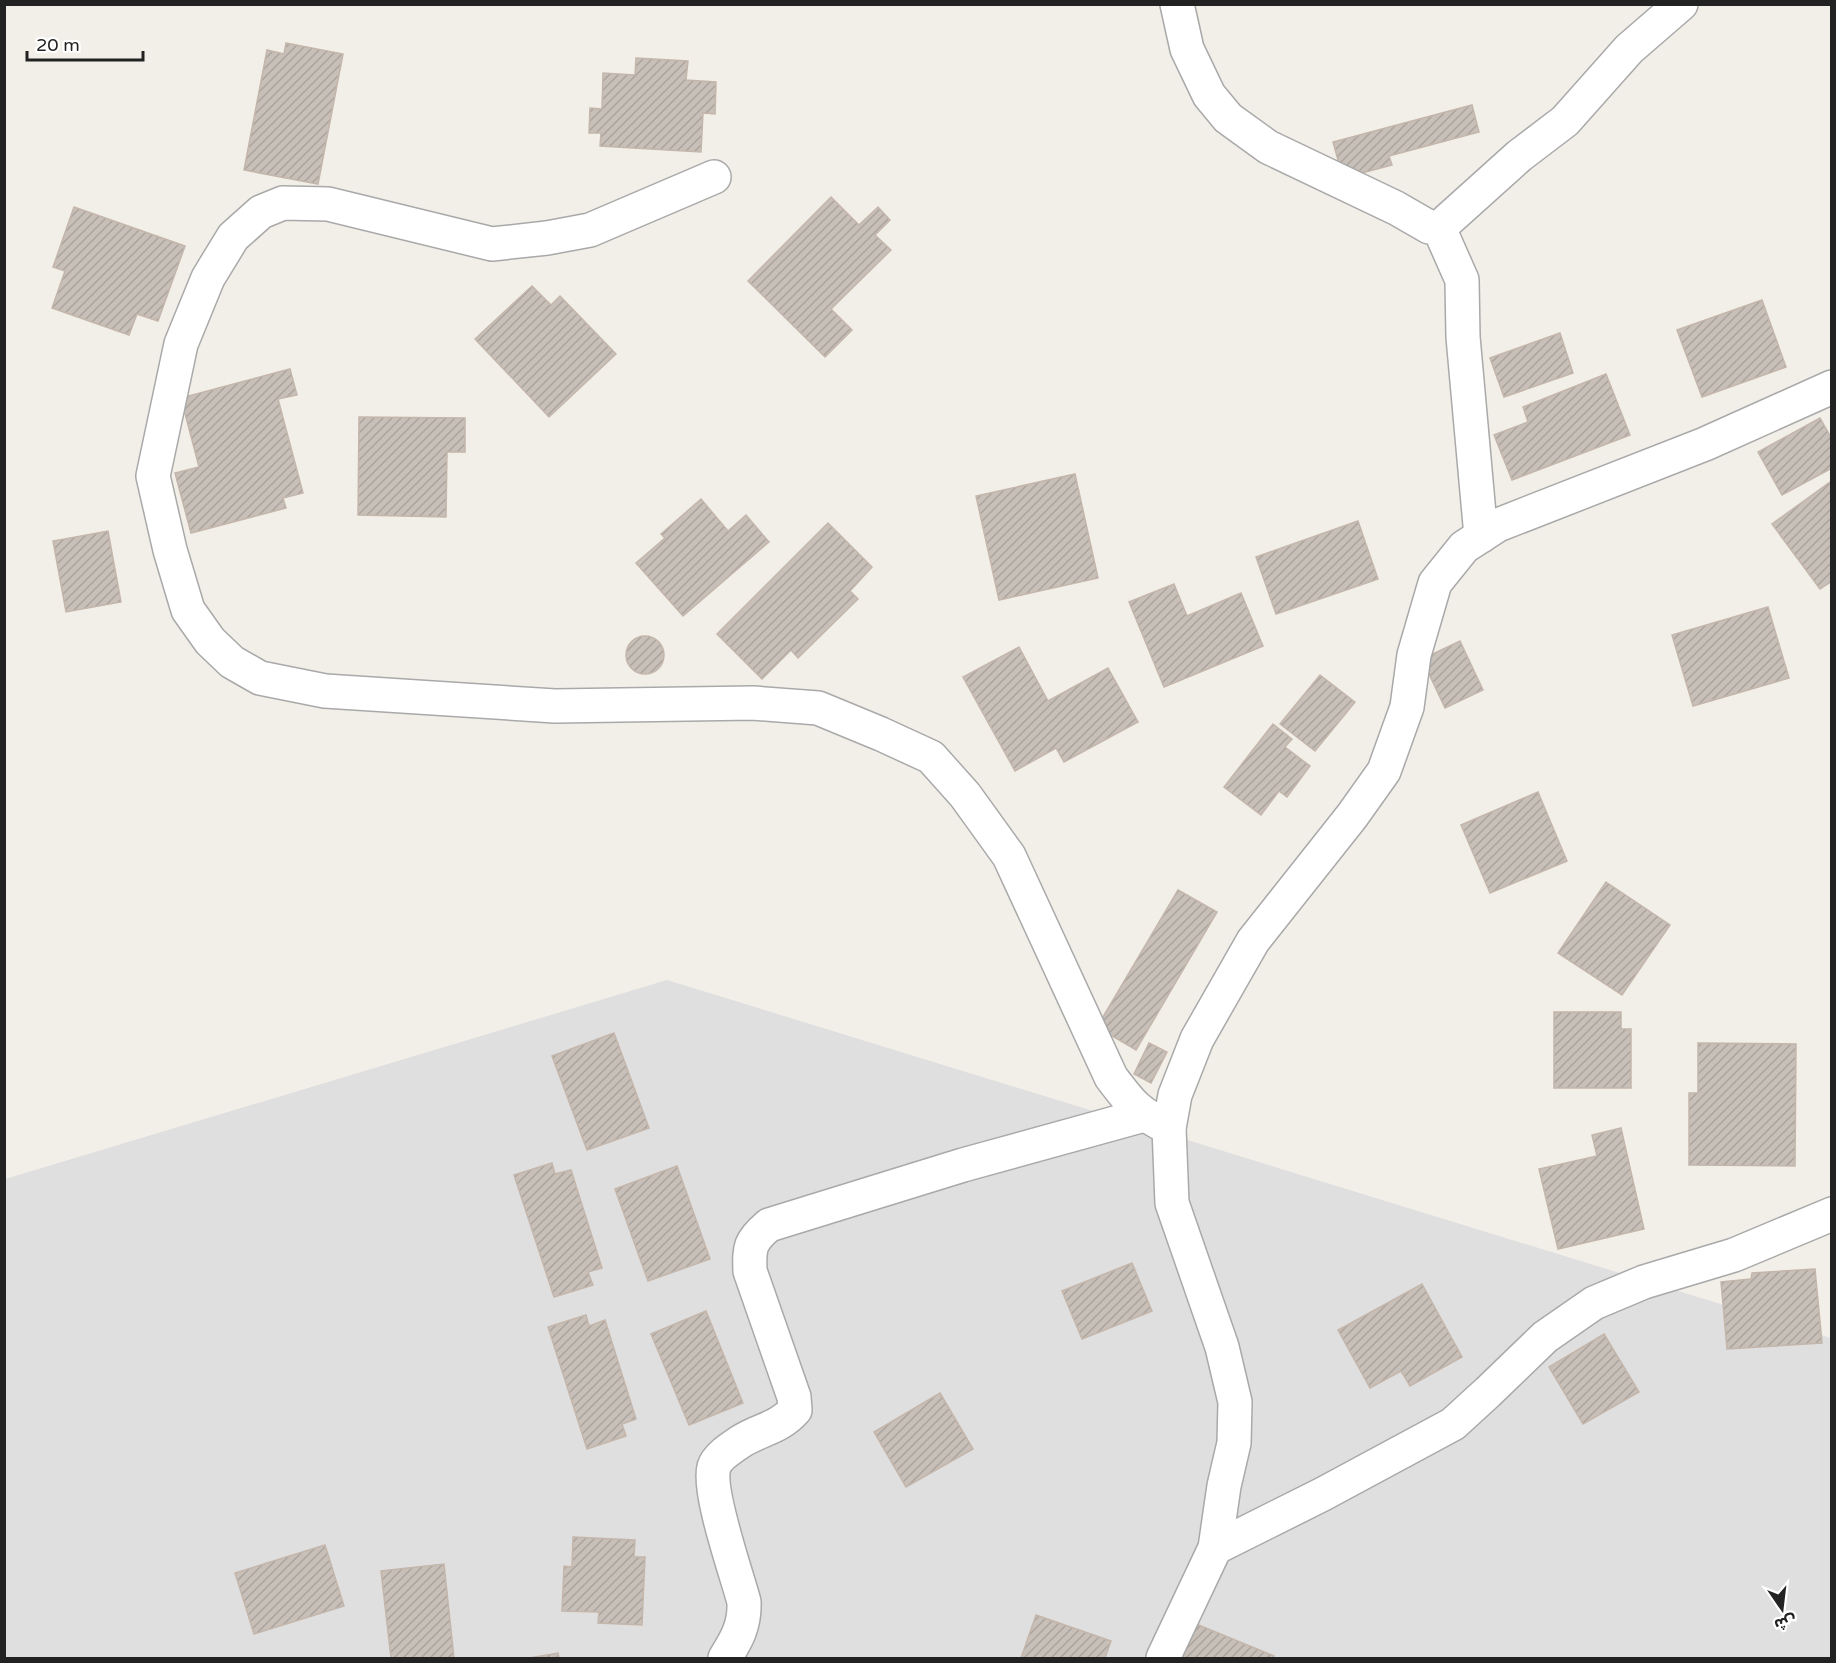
<svg xmlns="http://www.w3.org/2000/svg" width="1836" height="1663" font-family="'Varela Round','Noto Sans Arabic',sans-serif">
<defs>
<pattern id="building-hatch" width="6" height="6" patternUnits="userSpaceOnUse" patternTransform="scale(1.5)"><rect width="6" height="6" fill="#c7bfb8"/><path d="M-1 1l2-2M0 6l6-6M5 7l2-2" fill="none" stroke="#aba49e"/></pattern>
</defs>
<rect width="100%" height="100%" fill="#f2efe9"/>
<!-- residential -->
<polygon fill="#e0dfdf" points="667,980 1831,1338 1831,1658 5,1658 5,1179"/>
<!-- building -->
<g fill="url(#building-hatch)" stroke="#c4b6ab" stroke-width="1.5">
<polygon points="286,43 343,54 318,184 244,170 267,50 284,54"/>
<polygon points="636,58 688,61 686,80 716,82 715,114 703,113 701,152 600,146 601,133 589,133 590,108 602,109 603,73 635,75"/>
<polygon points="1472,105 1479,132 1389,156 1392,165 1343,178 1333,142"/>
<polygon points="831,197 859,225 878,207 890,220 875,235 891,250 831,309 852,330 825,357 748,281"/>
<polygon points="74,207 185,246 158,321 137,314 129,335 52,308 65,271 53,267"/>
<polygon points="532,286 551,305 560,296 616,354 549,417 475,339"/>
<polygon points="1762,300 1786,367 1702,397 1677,330"/>
<polygon points="1560,333 1573,373 1504,397 1490,358"/>
<polygon points="290,369 297,395 278,399 303,493 283,498 286,508 191,533 175,473 199,467 181,398"/>
<polygon points="1606,374 1630,435 1512,480 1494,435 1528,422 1523,407"/>
<polygon points="359,417 465,418 465,452 447,452 446,517 358,515"/>
<polygon points="1820,418 1832,439 1832,468 1782,495 1758,452"/>
<polygon points="1075,474 1098,578 999,600 976,496"/>
<polygon points="1830,482 1832,485 1832,581 1820,589 1772,524"/>
<polygon points="701,499 728,531 746,515 769,542 683,616 636,563 665,538 661,534"/>
<polygon points="1358,521 1378,579 1276,614 1256,557"/>
<polygon points="828,523 872,567 850,591 858,599 798,658 791,650 762,679 717,634"/>
<polygon points="108,531 121,602 66,612 53,541"/>
<polygon points="1174,584 1187,616 1241,593 1263,646 1164,687 1129,602"/>
<polygon points="1768,607 1789,678 1693,706 1672,635"/>
<circle cx="645" cy="655" r="19"/>
<polygon points="1460,641 1483,690 1445,708 1422,659"/>
<polygon points="1019,647 1048,701 1108,668 1138,722 1064,762 1056,748 1015,771 963,677"/>
<polygon points="1320,675 1355,702 1315,751 1280,724"/>
<polygon points="1273,724 1292,739 1285,747 1310,766 1287,797 1279,791 1261,815 1224,787"/>
<polygon points="1538,792 1567,861 1490,893 1461,825"/>
<polygon points="1606,882 1670,925 1622,995 1558,953"/>
<polygon points="1178,890 1217,912 1136,1050 1097,1027"/>
<polygon points="1554,1012 1621,1012 1621,1029 1631,1029 1631,1088 1554,1088"/>
<polygon points="614,1033 649,1128 587,1150 552,1056"/>
<polygon points="1149,1043 1167,1052 1151,1083 1134,1074"/>
<polygon points="1698,1043 1796,1044 1795,1166 1689,1165 1689,1093 1698,1093"/>
<polygon points="1621,1128 1644,1229 1558,1249 1539,1169 1597,1156 1592,1135"/>
<polygon points="552,1163 555,1174 571,1170 602,1268 588,1272 593,1285 554,1297 514,1175"/>
<polygon points="677,1166 710,1259 648,1281 615,1189"/>
<polygon points="1132,1263 1152,1311 1082,1339 1062,1291"/>
<polygon points="1815,1269 1822,1343 1727,1349 1721,1282 1751,1279 1752,1273"/>
<polygon points="1422,1284 1462,1357 1410,1386 1401,1371 1370,1388 1338,1330"/>
<polygon points="706,1311 743,1403 689,1425 651,1334"/>
<polygon points="586,1315 589,1326 605,1320 636,1419 622,1424 626,1436 587,1449 548,1327"/>
<polygon points="1604,1334 1639,1392 1583,1424 1549,1367"/>
<polygon points="940,1393 973,1449 906,1487 874,1432"/>
<polygon points="573,1537 635,1540 634,1557 645,1557 642,1625 598,1623 599,1612 562,1611 564,1566 572,1567"/>
<polygon points="325,1545 344,1606 254,1634 235,1573"/>
<polygon points="444,1564 454,1658 391,1658 381,1571"/>
<polygon points="1036,1615 1111,1641 1105,1658 1021,1658"/>
<polygon points="1196,1624 1274,1656 1273,1658 1182,1658"/>
<polygon points="558,1653 559,1658 529,1658"/>
</g>
<g fill="none" stroke-linecap="round" stroke-linejoin="round">
<!-- street casing -->
<g stroke="#a9a9a9" stroke-width="36">
<g id="street">
<polyline points="1177,4 1187,49 1209,95 1228,118 1268,147 1396,208 1429,227 1439,228 1462,280 1463,337 1481,536"/>
<path d="M714 177 590 230 547 238 492 244 328 204 283 203 261 212 233 237 208 278 181 344 153 476 170 550 188 610 210 641 232 662 260 678 325 691 555 706 753 703 818 708 881 734 931 757 965 795 1009 856 1111 1077C1132 1105 1137 1112 1169 1128"/>
<polyline points="1439,228 1519,156 1565,121 1629,49 1681,4"/>
<polyline points="1215,1548 1323,1494 1453,1424 1488,1392 1545,1337 1594,1303 1644,1282 1734,1255 1832,1214"/>
<path d="M725 1658C737 1639 745 1625 744 1602 737 1575 707 1491 714 1467 717 1457 731 1448 740 1442 760 1429 778 1429 795 1410L794 1397 750 1271C749 1247 750 1241 769 1225L963 1165 1144 1115"/>
<polyline points="1163,1658 1215,1548 1224,1486 1234,1443 1235,1402 1222,1347 1172,1203 1169,1128 1175,1095 1197,1039 1253,941 1352,816 1384,771 1407,707 1414,655 1435,583 1464,547 1498,525 1705,444 1832,387"/>
</g>
</g>
<!-- street -->
<use href="#street" stroke="#fff" stroke-width="33"/>
</g>
<!-- border -->
<rect width="1836" height="1663" fill="none" stroke="#222222" stroke-width="12"/>
<!-- north arrow -->
<g transform="translate(1782 1609) rotate(166)" stroke="#ffffff" stroke-width="4.5" paint-order="stroke">
<path d="M0-4.5L10 22L0 15L-10 22Z" fill="#222222"/>
<text y="-9" font-size="16" font-weight="bold" text-anchor="middle" fill="#222222">ش</text>
</g>
<!-- scale -->
<path d="M27 51v9h116v-9" fill="none" stroke="#222222" stroke-width="3"/>
<text x="36" y="51" font-size="18" fill="#222222" stroke="#ffffff" stroke-width="4.5" paint-order="stroke">20 m</text>
</svg>
